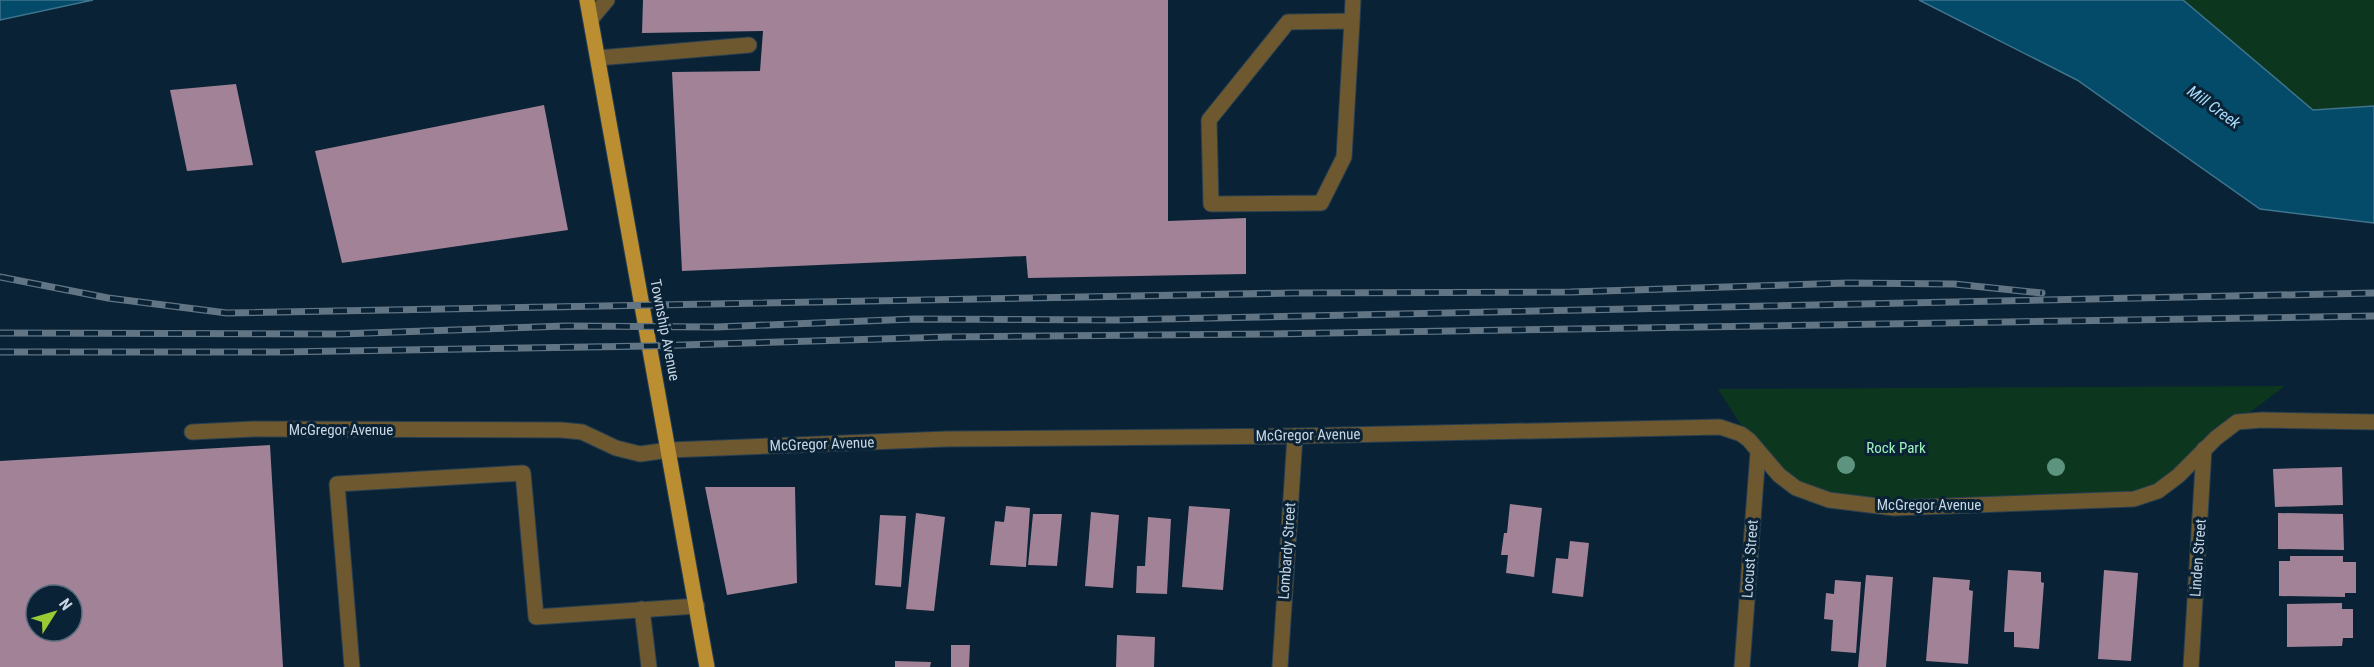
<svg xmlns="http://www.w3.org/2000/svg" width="2374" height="667" font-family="'Roboto Condensed',sans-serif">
<rect width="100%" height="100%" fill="#092235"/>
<!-- green -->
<g fill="#0c361e">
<polygon points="2183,0 2374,0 2374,106 2313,110"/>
<polygon points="2285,386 2216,438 2158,491 1894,508 1816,497 1758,452 1718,389"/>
</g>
<!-- water -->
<g fill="#034b69" stroke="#3e748d" stroke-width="1.5">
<polygon points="0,0 93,0 0,20"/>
<polygon points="1919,0 2183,0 2313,110 2374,106 2374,223 2260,209 2077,80"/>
</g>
<!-- building -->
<g fill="#a18296" fill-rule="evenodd">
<polygon points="643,0 1168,0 1168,221 1246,218 1246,274 1028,278 1026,256 682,271 672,72 760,71 763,31 642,33"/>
<polygon points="236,84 253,165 187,171 170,90"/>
<polygon points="544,105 568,230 342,263 315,151"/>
<path d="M270 445 283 667H0V461ZM36 595H72V631H36Z"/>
<polygon points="2342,467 2343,505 2275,507 2273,469"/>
<polygon points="705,487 795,487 797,583 727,595"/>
<polygon points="1510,504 1542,508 1534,577 1506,573 1508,555 1501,555 1504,533 1507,533"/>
<polygon points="1006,506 1030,508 1026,567 990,565 995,521 1004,522"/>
<polygon points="1189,506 1230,509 1223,590 1182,587"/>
<polygon points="1091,512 1119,515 1113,588 1085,586"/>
<polygon points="916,513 945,517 934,611 906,609"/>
<polygon points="2278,513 2343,514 2344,550 2278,549"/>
<polygon points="1033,514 1062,514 1057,566 1028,565"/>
<polygon points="880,515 906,516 901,587 875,585"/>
<polygon points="1148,517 1171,519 1167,594 1136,593 1137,566 1145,566"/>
<polygon points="1570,541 1589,543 1583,597 1552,593 1556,558 1568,559"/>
<polygon points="2290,556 2343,556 2343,562 2356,562 2356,593 2345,593 2345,597 2279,596 2279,561 2290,561"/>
<polygon points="2008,570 2041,572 2041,582 2044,583 2039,649 2014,647 2014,632 2004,632"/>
<polygon points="2104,570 2138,573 2131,661 2098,659"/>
<polygon points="1866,575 1893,577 1886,667 1858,667"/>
<polygon points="1933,577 1970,580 1969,590 1973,591 1968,664 1926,661"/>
<polygon points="1835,580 1861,582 1856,653 1831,651 1833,620 1824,619 1826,593 1834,594"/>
<polygon points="2342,603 2342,609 2353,609 2353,638 2343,638 2342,646 2287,647 2287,604"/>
<polygon points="1117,635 1155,637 1154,667 1116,667"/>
<polygon points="951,645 970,645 969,667 951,667"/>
<polygon points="895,661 931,662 930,667 895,667"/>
</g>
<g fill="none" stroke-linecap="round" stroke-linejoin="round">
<!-- minor casing -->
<g stroke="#273f51" stroke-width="17">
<g id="minor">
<polyline points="591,19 607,0"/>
<polyline points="1352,21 1288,22 1209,120 1211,204 1321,203 1344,157 1352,21 1353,0"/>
<polyline points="598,58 749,45"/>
<polyline points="192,432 254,429 561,430 582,432 616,448 640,454 669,450 947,439 1295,436 1720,427 1741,434 1749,440 1779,475 1796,488 1829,500 1894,508 2134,499 2158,491 2178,476 2216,438 2237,422 2262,420 2374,422"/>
<polyline points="642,609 649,667"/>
<polyline points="352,667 337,484 523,473 536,617 697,606"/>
<polyline points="1280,667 1295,436"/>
<polyline points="1742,667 1758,452"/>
<polyline points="2191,667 2204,449"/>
</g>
</g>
<!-- major casing -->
<g stroke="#273f51" stroke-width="17">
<polyline id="major" points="587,0 707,667"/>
</g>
<!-- minor -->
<use href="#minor" stroke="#6d5830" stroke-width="15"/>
<!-- major -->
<use href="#major" stroke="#bb8e32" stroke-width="15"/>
<!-- rail casing -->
<g stroke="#617585" stroke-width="7">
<g id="rail">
<polyline points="0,277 108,298 227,313 1292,293 1571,292 1848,283 1954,284 2042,293"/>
<polyline points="0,333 340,334 565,326 716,327 914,319 1117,320 2374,293"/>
<polyline points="0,352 281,352 649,346 947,337 1267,334 2374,316"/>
</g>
</g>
<!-- rail -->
<use href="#rail" stroke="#092235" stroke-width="4.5" stroke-dasharray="14" stroke-linecap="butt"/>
</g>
<!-- trees -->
<g fill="#5c947f">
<circle cx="1846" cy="465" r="9"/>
<circle cx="2056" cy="467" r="9"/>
</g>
<g text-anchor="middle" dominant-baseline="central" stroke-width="6" stroke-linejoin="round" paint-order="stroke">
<!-- street labels -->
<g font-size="15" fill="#c7d5e2" stroke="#092235">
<text transform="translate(665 330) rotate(79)">Township Avenue</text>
<text x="341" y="430">McGregor Avenue</text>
<text transform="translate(1308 435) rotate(-1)">McGregor Avenue</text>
<text transform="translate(822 444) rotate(-2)">McGregor Avenue</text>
<text x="1929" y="505">McGregor Avenue</text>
<text transform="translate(1287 551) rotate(-86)">Lombardy Street</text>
<text transform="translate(2198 558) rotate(-86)">Linden Street</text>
<text transform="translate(1750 559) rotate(-86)">Locust Street</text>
</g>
<!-- park labels -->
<g font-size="15" fill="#a0f2bb" stroke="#092235">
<text x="1896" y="448">Rock Park</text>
</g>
<!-- water labels -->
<g font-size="16" font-style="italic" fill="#aadcfa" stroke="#092235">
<text transform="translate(2214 107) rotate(36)">Mill Creek</text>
</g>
</g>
<!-- north arrow -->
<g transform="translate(54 613) rotate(53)"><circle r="28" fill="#092235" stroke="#556a7a" stroke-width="1.5"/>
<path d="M0-4.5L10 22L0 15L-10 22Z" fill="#9acb34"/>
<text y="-9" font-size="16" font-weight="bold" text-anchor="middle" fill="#c7d5e2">N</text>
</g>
</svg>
